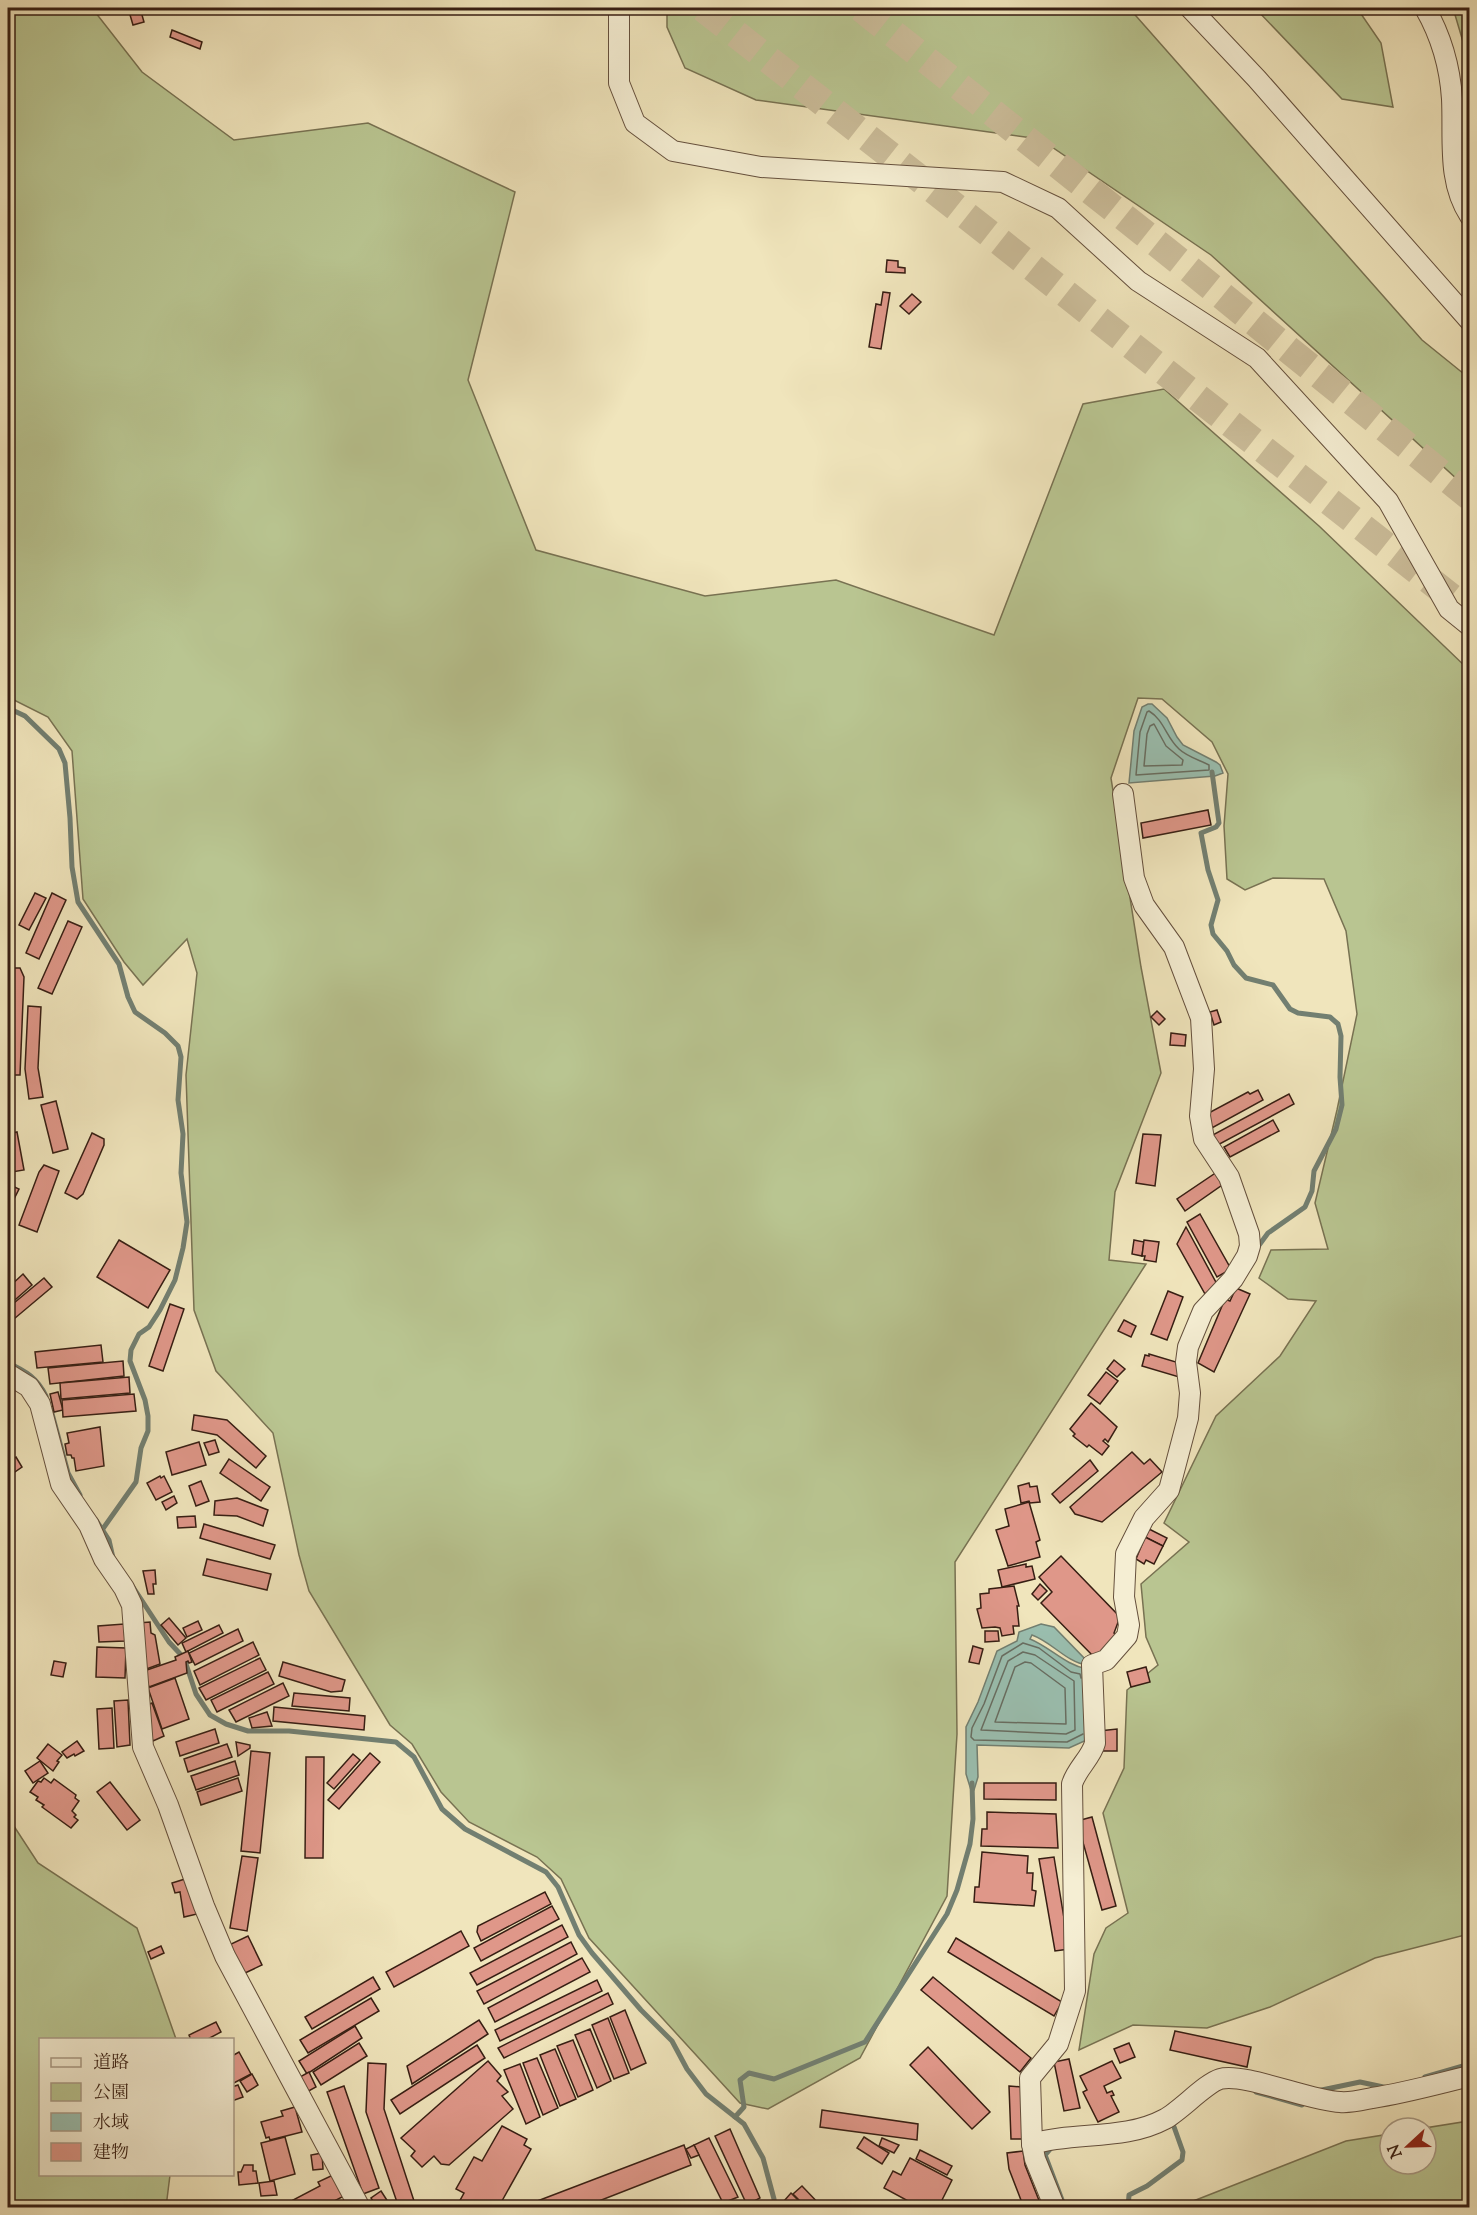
<svg xmlns="http://www.w3.org/2000/svg" width="1477" height="2215" font-family="'Sorts Mill Goudy','Noto Serif JP',serif">
<rect width="100%" height="100%" fill="#f0e5bc"/>
<filter id="stains"><feTurbulence type="fractalNoise" baseFrequency=".00333" numOctaves="4"/><feColorMatrix values="0 0 0 0 .2 0 0 0 0 .09 0 0 0 0 .02 0 0 0 .5 -.17"/></filter>
<radialGradient id="worn" r=".72"><stop offset=".6" stop-color="#630" stop-opacity="0"/><stop offset="1" stop-color="#630" stop-opacity=".3"/></radialGradient>
<!-- green -->
<g fill="#b9c591" stroke="#787252" stroke-width="1.5">
<polygon points="8,8 92,8 142,72 234,140 368,123 515,192 468,380 536,550 705,596 836,580 994,635 1083,404 1164,389 1319,526 1469,670 1469,1934 1375,1958 1270,2007 1207,2028 1133,2025 1079,2050 1094,1954 1106,1928 1128,1913 1103,1813 1124,1768 1127,1690 1158,1665 1146,1637 1141,1584 1189,1542 1164,1523 1216,1416 1280,1356 1316,1301 1288,1299 1259,1278 1271,1250 1328,1249 1315,1203 1337,1110 1357,1014 1346,931 1324,879 1273,878 1245,890 1227,879 1224,826 1228,774 1212,742 1162,699 1138,698 1111,778 1141,967 1161,1073 1115,1192 1109,1260 1146,1264 955,1562 957,1734 947,1896 860,2058 768,2109 740,2103 589,1938 561,1879 537,1857 469,1822 441,1792 412,1744 390,1725 309,1591 299,1555 273,1433 216,1371 194,1310 186,1075 197,973 187,939 143,985 124,962 83,899 72,751 48,717 8,697"/>
<polygon points="667,8 1129,8 1422,340 1469,378 1469,490 1211,255 1040,139 756,100 685,68 667,27"/>
<polygon points="1255,8 1357,8 1381,43 1393,107 1342,99"/>
<polygon points="1453,8 1469,8 1469,62"/>
<polygon points="8,1817 38,1863 137,1928 176,2039 40,2040 40,2174 170,2175 166,2207 8,2207"/>
<polygon points="1469,2121 1469,2207 1178,2207 1346,2141 1390,2134 1390,2164 1426,2164 1425,2128"/>
</g>
<!-- water -->
<g fill="#9abfb0" stroke="#727f71" stroke-width="1.5">
<polygon points="1148,704 1152,704 1167,718 1177,737 1183,745 1216,762 1220,765 1223,773 1215,776 1129,783 1134,731 1142,707"/>
<path d="M1041 1624 1054 1627 1085 1659 1087 1665C1066 1662 1052 1642 1032 1635L1030 1639C1050 1647 1065 1665 1087 1669L1091 1738 1069 1748 977 1745 978 1777 974 1790H971L966 1774V1727L978 1702 997 1651 1017 1641 1019 1632Z"/>
</g>
<g fill="none" stroke-linecap="round" stroke-linejoin="round">
<!-- shore -->
<g stroke="#686e62" stroke-width="1.5">
<path d="M1149 711C1164 720 1166 737 1179 749 1186 756 1199 760 1209 765V770L1136 775 1140 732 1147 712Z"/>
<polygon points="1154,724 1166,746 1183,760 1182,765 1144,766 1147,734 1150,726"/>
<polygon points="1023,1652 1035,1655 1074,1681 1075,1730 1066,1734 981,1730 1008,1661"/>
<polygon points="1025,1662 1031,1663 1065,1688 1066,1724 995,1722 1015,1667"/>
<polyline points="1081,1678 1080,1674 1071,1672 1039,1648 1023,1643 1002,1656 984,1704 972,1728 971,1737 974,1740 1067,1742 1083,1734"/>
</g>
<!-- stream -->
<g stroke="#727f71" stroke-width="5">
<polyline points="8,708 25,716 59,749 65,763 70,818 72,867 78,902 119,964 128,997 135,1012 165,1033 178,1046 181,1057 178,1100 183,1134 181,1173 187,1222 183,1248 175,1280 160,1310 149,1327 139,1334 131,1350 130,1361 145,1400 148,1416 148,1431 141,1448 136,1482 102,1530"/>
<polyline points="1212,772 1219,823 1216,827 1201,833 1208,870 1218,900 1211,925 1213,934 1227,951 1234,965 1246,978 1273,985 1290,1009 1298,1013 1330,1017 1338,1024 1341,1036 1340,1077 1342,1105 1336,1129 1314,1171 1312,1191 1305,1207 1268,1233 1257,1248"/>
<path d="M8 1363C26 1371 37 1378 46 1396"/>
<polyline points="51,1410 68,1473 80,1495"/>
<polyline points="96,1520 109,1540 113,1558"/>
<polyline points="133,1587 169,1642 184,1658 196,1694 210,1715 226,1724 248,1731 289,1731 396,1742 414,1757 442,1809 465,1829 546,1872 558,1887 579,1935 592,1953 641,2010 672,2041 687,2069 706,2094 744,2124 763,2158 774,2199 775,2208"/>
<polyline points="1425,2077 1470,2064"/>
<polyline points="1317,2091 1360,2082 1388,2088"/>
<polyline points="1256,2092 1302,2105 1306,2101"/>
<polyline points="735,2117 744,2107 740,2080 749,2073 774,2079 865,2042 947,1914 957,1890 970,1844 973,1819 972,1783"/>
<polyline points="1051,2148 1045,2155 1065,2208"/>
<polyline points="1128,2208 1129,2195 1147,2186 1182,2160 1183,2152 1173,2124 1176,2122"/>
</g>
</g>
<!-- building -->
<g fill="#df9789" stroke="#371e13" stroke-width="1.5">
<polygon points="128,8 140,8 144,22 133,25"/>
<polygon points="172,30 202,42 200,49 170,37"/>
<polygon points="887,260 898,261 898,267 905,268 905,273 886,272"/>
<polygon points="883,292 890,293 881,349 869,347 876,304 881,305"/>
<polygon points="912,294 921,302 909,314 900,306"/>
<polygon points="1208,810 1211,825 1143,838 1141,823"/>
<polygon points="35,893 46,898 29,930 19,925"/>
<polygon points="52,893 66,900 39,959 26,953"/>
<polygon points="68,921 82,927 52,994 38,988"/>
<polygon points="8,968 20,968 24,977 20,1075 8,1075"/>
<polygon points="28,1006 41,1007 38,1068 43,1097 29,1099 25,1069"/>
<polygon points="1217,1010 1221,1022 1214,1025 1210,1012"/>
<polygon points="1157,1011 1165,1019 1159,1025 1151,1017"/>
<polygon points="1171,1033 1186,1035 1185,1046 1170,1045"/>
<polygon points="1258,1090 1263,1100 1210,1129 1203,1116 1248,1092 1250,1094"/>
<polygon points="1289,1094 1294,1104 1214,1147 1209,1137"/>
<polygon points="56,1101 68,1149 53,1153 41,1105"/>
<polygon points="1273,1120 1279,1131 1230,1157 1224,1147"/>
<polygon points="17,1132 24,1170 12,1172 8,1151 8,1134"/>
<polygon points="92,1133 104,1139 104,1145 83,1194 77,1199 65,1193"/>
<polygon points="1143,1134 1161,1135 1155,1186 1136,1183"/>
<polygon points="44,1165 59,1171 37,1232 19,1225 39,1172"/>
<polygon points="1217,1172 1225,1183 1185,1211 1177,1199"/>
<polygon points="8,1184 19,1189 13,1201 8,1199"/>
<polygon points="1200,1214 1231,1269 1217,1277 1187,1222"/>
<polygon points="1186,1227 1218,1286 1205,1294 1177,1244"/>
<polygon points="119,1240 170,1270 148,1308 97,1277"/>
<polygon points="1134,1240 1144,1242 1142,1256 1132,1254"/>
<polygon points="1144,1240 1159,1242 1156,1262 1144,1260 1145,1256 1142,1256"/>
<polygon points="23,1274 32,1285 8,1306 8,1288"/>
<polygon points="44,1278 52,1287 8,1324 8,1308"/>
<polygon points="1236,1288 1250,1294 1214,1372 1198,1363 1225,1299 1230,1301"/>
<polygon points="1168,1291 1183,1297 1167,1340 1151,1334"/>
<polygon points="170,1304 184,1309 163,1371 149,1366"/>
<polygon points="1124,1320 1136,1326 1131,1337 1118,1331"/>
<polygon points="101,1345 103,1362 37,1368 35,1352"/>
<polygon points="1149,1354 1176,1362 1179,1377 1142,1366 1145,1355 1149,1356"/>
<polygon points="1114,1360 1125,1369 1117,1377 1107,1369"/>
<polygon points="123,1361 124,1376 50,1384 48,1368"/>
<polygon points="1106,1372 1118,1381 1100,1404 1088,1395"/>
<polygon points="129,1377 130,1393 61,1399 60,1383"/>
<polygon points="58,1392 63,1410 54,1412 50,1394"/>
<polygon points="134,1394 136,1411 63,1417 62,1400"/>
<polygon points="1091,1403 1117,1427 1108,1442 1105,1439 1103,1441 1109,1446 1102,1455 1089,1445 1087,1447 1073,1436 1075,1434 1070,1429"/>
<polygon points="194,1415 227,1420 266,1456 256,1468 217,1435 192,1430"/>
<polygon points="100,1427 104,1466 76,1471 74,1458 72,1458 71,1455 67,1455 65,1444 69,1443 67,1433"/>
<polygon points="215,1440 219,1452 209,1455 204,1443"/>
<polygon points="199,1442 206,1465 172,1475 166,1452"/>
<polygon points="1132,1452 1144,1464 1150,1459 1162,1472 1102,1522 1075,1514 1070,1507"/>
<polygon points="16,1457 22,1467 12,1474 8,1467 8,1463"/>
<polygon points="229,1459 270,1487 261,1501 220,1473"/>
<polygon points="1090,1460 1098,1471 1060,1503 1052,1494"/>
<polygon points="160,1476 161,1478 164,1476 172,1492 156,1500 147,1483"/>
<polygon points="201,1481 209,1501 196,1506 189,1486"/>
<polygon points="1029,1483 1030,1487 1037,1486 1040,1502 1030,1503 1029,1501 1021,1503 1018,1486"/>
<polygon points="174,1496 177,1503 166,1510 162,1502"/>
<polygon points="237,1498 268,1510 263,1526 237,1516 214,1515 215,1501"/>
<polygon points="1029,1502 1040,1540 1036,1542 1040,1557 1008,1566 996,1530 1009,1526 1005,1509"/>
<polygon points="195,1516 196,1527 178,1528 177,1517"/>
<polygon points="204,1524 275,1545 270,1559 200,1538"/>
<polygon points="1149,1529 1167,1538 1163,1546 1145,1537"/>
<polygon points="1145,1537 1163,1546 1154,1564 1146,1560 1144,1564 1136,1559"/>
<polygon points="1061,1556 1120,1617 1114,1633 1118,1637 1095,1658 1041,1603 1052,1592 1039,1577"/>
<polygon points="207,1559 271,1574 267,1590 203,1575"/>
<polygon points="1026,1564 1026,1567 1032,1566 1035,1579 1002,1587 998,1570"/>
<polygon points="155,1570 156,1584 153,1584 154,1594 148,1594 143,1571"/>
<polygon points="1040,1584 1047,1591 1038,1600 1032,1594"/>
<polygon points="1014,1586 1019,1606 1017,1606 1019,1626 1013,1626 1014,1634 1002,1636 1000,1628 995,1627 982,1628 977,1609 981,1608 980,1594 989,1593 989,1589"/>
<polygon points="169,1618 186,1638 178,1645 161,1625"/>
<polygon points="198,1621 202,1630 187,1637 183,1628"/>
<polygon points="150,1622 151,1633 155,1635 160,1664 141,1671 138,1623"/>
<polygon points="124,1624 125,1641 99,1642 98,1626"/>
<polygon points="219,1625 223,1633 186,1652 182,1643"/>
<polygon points="238,1629 243,1641 195,1665 189,1653"/>
<polygon points="985,1631 998,1631 999,1641 985,1642"/>
<polygon points="253,1642 259,1655 200,1685 194,1671"/>
<polygon points="973,1646 983,1649 979,1664 969,1662"/>
<polygon points="97,1647 126,1648 125,1678 96,1677"/>
<polygon points="188,1651 192,1662 189,1663 188,1661 186,1662 187,1673 149,1687 144,1671 176,1660 175,1657"/>
<polygon points="260,1658 266,1670 206,1700 199,1688"/>
<polygon points="54,1661 66,1663 63,1677 51,1675"/>
<polygon points="283,1662 345,1680 342,1691 331,1692 279,1676"/>
<polygon points="1146,1667 1150,1682 1131,1687 1127,1672"/>
<polygon points="268,1672 274,1684 217,1712 211,1700"/>
<polygon points="175,1678 189,1719 162,1729 148,1688"/>
<polygon points="283,1683 289,1696 236,1722 229,1710"/>
<polygon points="294,1693 350,1698 349,1711 292,1706"/>
<polygon points="128,1700 130,1745 117,1747 114,1701"/>
<polygon points="152,1703 164,1736 153,1741 145,1719 144,1706"/>
<polygon points="274,1707 365,1716 364,1730 273,1721"/>
<polygon points="112,1708 114,1748 99,1749 97,1709"/>
<polygon points="267,1712 272,1726 252,1728 249,1718"/>
<polygon points="215,1729 219,1743 180,1756 176,1742"/>
<polygon points="1117,1729 1117,1751 1100,1751 1099,1731"/>
<polygon points="77,1741 84,1751 75,1756 74,1754 67,1758 62,1752"/>
<polygon points="236,1742 250,1745 250,1748 238,1756"/>
<polygon points="48,1744 62,1755 57,1761 59,1762 53,1771 37,1758"/>
<polygon points="227,1744 232,1757 188,1772 184,1759"/>
<polygon points="251,1751 270,1753 260,1853 241,1851"/>
<polygon points="370,1753 380,1762 339,1809 328,1800"/>
<polygon points="353,1754 360,1760 334,1789 327,1783"/>
<polygon points="306,1757 324,1757 323,1858 305,1858"/>
<polygon points="40,1761 48,1773 33,1783 25,1771"/>
<polygon points="235,1761 239,1775 196,1790 191,1776"/>
<polygon points="44,1778 51,1783 54,1779 76,1795 75,1798 79,1801 72,1811 76,1815 74,1817 78,1820 71,1828 42,1807 44,1805 36,1800 38,1797 30,1792 38,1781 41,1782"/>
<polygon points="238,1778 242,1791 201,1805 197,1792"/>
<polygon points="110,1782 140,1820 127,1830 97,1792"/>
<polygon points="984,1783 1056,1783 1056,1800 984,1799"/>
<polygon points="987,1812 1056,1814 1058,1848 981,1846 982,1829 987,1829"/>
<polygon points="1092,1817 1116,1906 1102,1910 1077,1821"/>
<polygon points="982,1852 1028,1856 1027,1873 1033,1873 1032,1890 1036,1891 1034,1906 974,1902 975,1887 979,1887"/>
<polygon points="242,1856 258,1858 247,1931 230,1928"/>
<polygon points="1054,1857 1069,1949 1055,1951 1039,1859"/>
<polygon points="185,1879 197,1914 184,1917 180,1892 175,1893 172,1883"/>
<polygon points="545,1892 551,1904 481,1941 477,1932 478,1926"/>
<polygon points="552,1906 559,1919 481,1961 474,1948"/>
<polygon points="562,1925 568,1937 477,1985 470,1973"/>
<polygon points="461,1931 469,1946 394,1987 386,1972"/>
<polygon points="248,1936 262,1965 243,1974 229,1945"/>
<polygon points="956,1938 1062,2002 1054,2016 948,1952"/>
<polygon points="571,1942 577,1954 484,2004 477,1991"/>
<polygon points="161,1946 164,1953 151,1959 148,1952"/>
<polygon points="582,1958 590,1972 495,2022 488,2008"/>
<polygon points="373,1977 380,1989 312,2029 305,2017"/>
<polygon points="933,1977 1031,2058 1020,2072 921,1990"/>
<polygon points="597,1980 602,1991 500,2041 495,2030"/>
<polygon points="608,1993 613,2004 504,2058 498,2048"/>
<polygon points="371,1998 379,2011 308,2053 300,2040"/>
<polygon points="625,2010 646,2063 631,2070 610,2017"/>
<polygon points="608,2018 629,2073 614,2079 592,2025"/>
<polygon points="479,2020 488,2034 412,2084 407,2066"/>
<polygon points="216,2022 221,2032 206,2040 191,2040 189,2035"/>
<polygon points="355,2026 362,2038 307,2074 299,2061"/>
<polygon points="590,2029 611,2081 597,2088 575,2035"/>
<polygon points="1175,2031 1251,2047 1247,2067 1170,2050"/>
<polygon points="573,2040 593,2090 578,2097 557,2046"/>
<polygon points="359,2043 367,2056 321,2085 313,2072"/>
<polygon points="1129,2043 1135,2057 1120,2063 1114,2049"/>
<polygon points="477,2045 485,2058 400,2114 391,2100"/>
<polygon points="928,2047 990,2112 972,2129 910,2065"/>
<polygon points="555,2049 576,2099 560,2106 540,2055"/>
<polygon points="239,2052 251,2074 232,2084 232,2056"/>
<polygon points="537,2058 558,2108 543,2115 523,2063"/>
<polygon points="1069,2059 1080,2108 1064,2111 1054,2062"/>
<polygon points="488,2061 501,2076 497,2081 508,2092 502,2096 513,2109 449,2165 441,2164 434,2156 422,2167 411,2156 415,2151 401,2138"/>
<polygon points="1112,2061 1121,2078 1104,2086 1107,2093 1112,2091 1114,2095 1111,2096 1119,2112 1098,2122 1083,2092 1087,2090 1080,2076"/>
<polygon points="368,2063 386,2064 384,2109 416,2207 399,2208 366,2112"/>
<polygon points="520,2064 540,2117 526,2124 504,2070"/>
<polygon points="309,2072 316,2087 305,2093 298,2078"/>
<polygon points="252,2074 258,2085 247,2092 240,2081"/>
<polygon points="238,2085 243,2097 232,2101 232,2087"/>
<polygon points="344,2086 379,2188 363,2194 327,2092"/>
<polygon points="1009,2086 1022,2087 1024,2139 1011,2139"/>
<polygon points="295,2107 302,2132 270,2140 269,2137 266,2138 261,2122 283,2116 281,2111"/>
<polygon points="822,2110 918,2124 917,2140 820,2127"/>
<polygon points="502,2126 527,2139 524,2145 531,2149 498,2208 465,2208 458,2204 464,2193 456,2189 474,2157 482,2161"/>
<polygon points="730,2129 760,2198 747,2205 715,2136"/>
<polygon points="285,2137 295,2174 270,2181 261,2143"/>
<polygon points="864,2137 889,2153 882,2164 857,2148"/>
<polygon points="709,2138 738,2197 723,2203 694,2145"/>
<polygon points="882,2138 899,2145 894,2153 879,2146"/>
<polygon points="684,2145 691,2165 581,2208 519,2208"/>
<polygon points="694,2145 699,2155 691,2158 686,2149"/>
<polygon points="920,2150 952,2166 947,2175 916,2159"/>
<polygon points="1023,2151 1025,2165 1042,2208 1024,2208 1009,2169 1007,2153"/>
<polygon points="322,2153 323,2169 313,2170 311,2155"/>
<polygon points="910,2158 952,2180 938,2208 921,2208 884,2188 893,2171 901,2175"/>
<polygon points="244,2165 253,2165 253,2171 256,2171 258,2183 239,2185 238,2172 241,2172"/>
<polygon points="333,2175 344,2196 321,2208 297,2208 293,2200 320,2186 318,2182"/>
<polygon points="274,2181 277,2195 261,2196 259,2183"/>
<polygon points="802,2186 823,2208 807,2208 793,2194"/>
<polygon points="381,2191 392,2208 377,2208 371,2198"/>
<polygon points="791,2193 806,2208 791,2208 784,2201"/>
</g>
<g fill="none" stroke-linecap="round" stroke-linejoin="round">
<!-- highway-tunnel -->
<g stroke="#cbbd9a" stroke-width="28" stroke-dasharray="28 14" stroke-linecap="butt">
<polyline points="703,8 1470,612"/>
<polyline points="861,8 1188,268 1470,497"/>
</g>
<!-- minor casing -->
<g stroke="#65503d" stroke-width="22">
<g id="minor">
<polyline points="619,8 619,83 635,123 673,151 761,167 1003,182 1058,208 1138,281 1257,358 1388,501 1449,609 1470,626"/>
<polyline points="1190,8 1257,79 1470,321"/>
<path d="M1425 8C1441 36 1450 67 1452 99 1454 139 1447 181 1470 216"/>
<polyline points="8,1374 29,1387 40,1404 61,1484 89,1525 104,1559 124,1588 132,1605 143,1747 168,1805 204,1906 225,1956 360,2208"/>
<path d="M1032 2144C1075 2131 1124 2141 1165 2119 1180 2111 1206 2083 1220 2079 1243 2072 1310 2101 1340 2102 1351 2103 1362 2100 1372 2098 1405 2093 1437 2084 1470 2076"/>
<path d="M1055 2208 1035 2159 1032 2144 1030 2078 1058 2044 1075 1991 1072 1784C1077 1768 1091 1758 1095 1743L1092 1665 1106 1660 1127 1636 1129 1625 1124 1597 1126 1554 1144 1518 1169 1490 1188 1418 1190 1393 1186 1362 1188 1347 1203 1311 1233 1279 1247 1256 1250 1246 1249 1234 1229 1177 1204 1139 1200 1116 1204 1069 1201 1018 1174 947 1144 905 1134 878 1123 794"/>
</g>
</g>
<!-- minor -->
<use href="#minor" stroke="#f5eed3" stroke-width="20"/>
</g>
<!-- margin -->
<rect width="1477" height="2215" fill="none" stroke="#f0e5bc" stroke-width="30"/>
<rect x="9" y="9" width="1459" height="2197" fill="none" stroke="#371e13" stroke-width="3"/>
<rect x="15" y="15" width="1447" height="2185" fill="none" stroke="#371e13" stroke-width="1.5"/>
<!-- legend -->
<rect x="39" y="2038" width="195" height="138" fill="#f5eed3" stroke="#a99b86" stroke-width="1.5"/>
<rect x="51" y="2058" width="30" height="9" fill="#f5eed3" stroke="#a99b86" stroke-width="1.5"/>
<text x="93" y="2068" font-size="18" fill="#371e13">道路</text>
<rect x="51" y="2083" width="30" height="18" fill="#b9c591" stroke="#a99b86" stroke-width="1.5"/>
<text x="93" y="2098" font-size="18" fill="#371e13">公園</text>
<rect x="51" y="2113" width="30" height="18" fill="#9abfb0" stroke="#a99b86" stroke-width="1.5"/>
<text x="93" y="2128" font-size="18" fill="#371e13">水域</text>
<rect x="51" y="2143" width="30" height="18" fill="#df9789" stroke="#a99b86" stroke-width="1.5"/>
<text x="93" y="2158" font-size="18" fill="#371e13">建物</text>
<!-- north arrow -->
<g transform="translate(1408 2146) rotate(248)"><circle r="28" fill="#f5eed3" stroke="#a99b86" stroke-width="1.5"/>
<path d="M0-4.5L10 22L0 15L-10 22Z" fill="#8f2418"/>
<text y="-9" font-size="16" font-weight="bold" text-anchor="middle" fill="#371e13">N</text>
</g>
<rect width="100%" height="100%" filter="url(#stains)"/>
<rect width="100%" height="100%" fill="url(#worn)"/>
</svg>
